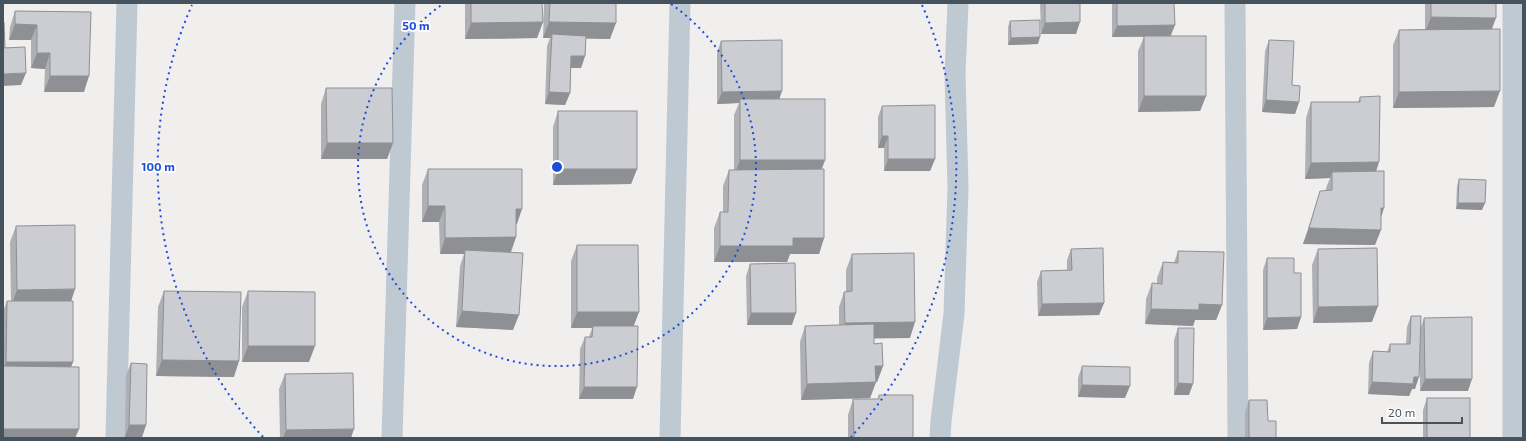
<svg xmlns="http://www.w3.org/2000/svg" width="1526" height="441" font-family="'Exo 2',sans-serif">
<rect width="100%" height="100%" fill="#f1eeee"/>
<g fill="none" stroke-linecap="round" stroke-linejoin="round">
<!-- street -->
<g stroke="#bec9d1" stroke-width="21">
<polyline points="1235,3 1238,438"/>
<polyline points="1513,3 1513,438"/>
<polyline points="116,438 127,3"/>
<polyline points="392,438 405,3"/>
<polyline points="670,438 680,3"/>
<polyline points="940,438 941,421 954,314 958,188 955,74 958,3"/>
</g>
</g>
<!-- wall -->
<g fill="#afb0b5">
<polygon points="465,3 542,3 543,22 537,38 465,39"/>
<polygon points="544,3 616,3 610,39 586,38 585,56 581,68 571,68 570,93 565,105 545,104 547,46 550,38 543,38"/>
<polygon points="1040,3 1080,3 1076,34 1041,34"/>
<polygon points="1112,3 1174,3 1175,25 1171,36 1206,96 1200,111 1138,112 1138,51 1144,37 1112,37"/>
<polygon points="1425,3 1496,3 1492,29 1494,107 1393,108 1393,45 1399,30 1425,29"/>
<polygon points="15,11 91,12 84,92 44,92 45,69 31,68 31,40 9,40 10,27"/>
<polygon points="1010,21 1038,44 1008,45 1008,27"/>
<polygon points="1269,40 1292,85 1299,102 1295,114 1262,112 1265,51"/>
<polygon points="721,41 779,99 825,160 822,169 824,238 819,254 790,254 787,262 714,262 714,228 720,212 723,212 723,186 729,170 734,170 734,115 739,103 717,104 717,53"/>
<polygon points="326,88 393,143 387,159 321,159 321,104"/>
<polygon points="1360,97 1376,171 1381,218 1375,245 1303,244 1315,207 1320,191 1326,191 1326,188 1330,178 1305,179 1306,118 1311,102 1358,102"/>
<polygon points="882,106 935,159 930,171 884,171 884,148 878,148 878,117"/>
<polygon points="558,111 637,169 631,184 553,185 553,127"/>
<polygon points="428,169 517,224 516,224 516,237 511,253 513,330 456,327 460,266 464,254 440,254 439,222 422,222 422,185"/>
<polygon points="1459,179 1482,210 1456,209 1457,186"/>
<polygon points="16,226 71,301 71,367 79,429 75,438 3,438 3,311 7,301 11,301 10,242"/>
<polygon points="577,245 639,312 633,326 633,399 579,399 580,349 585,337 589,337 592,328 571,328 571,261"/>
<polygon points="1071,249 1104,303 1099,315 1038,316 1037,282 1041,271 1067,270 1067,260"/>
<polygon points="1318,249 1372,322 1313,323 1312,265"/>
<polygon points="1178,251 1222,305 1216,320 1195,320 1193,326 1145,324 1146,299 1152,283 1157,284 1157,278 1163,262 1174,263"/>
<polygon points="852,254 910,338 874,338 874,344 883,366 877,382 876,382 870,398 801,400 800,342 805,326 839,326 839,307 844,292 846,292 846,270"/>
<polygon points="1267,258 1294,273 1301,317 1297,329 1263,330 1263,270"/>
<polygon points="750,264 792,325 747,325 746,276"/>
<polygon points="164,291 234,377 156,376 158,307"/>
<polygon points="248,291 309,362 242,362 242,307"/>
<polygon points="1411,316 1421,327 1424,318 1468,391 1420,391 1420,347 1415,389 1412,389 1409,396 1368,394 1369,363 1373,351 1387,352 1390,344 1406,344 1407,327"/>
<polygon points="1178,328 1189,395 1174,395 1174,340"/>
<polygon points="131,363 146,425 142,437 125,437 126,375"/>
<polygon points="1082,366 1125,398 1078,397 1078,378"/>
<polygon points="285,374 351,438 280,438 279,389"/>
<polygon points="879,395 913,438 848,438 848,415 853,399 878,399"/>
<polygon points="1427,398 1470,438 1423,438 1423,410"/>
<polygon points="1249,400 1268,421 1276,438 1245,438 1245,412"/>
</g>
<!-- shaded-wall -->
<g fill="#8e9094">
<polygon points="1431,17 1496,18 1490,34 1425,33"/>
<polygon points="543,22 537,38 465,39 471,23"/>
<polygon points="549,22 616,23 610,39 551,38 552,34 550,38 543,38"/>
<polygon points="1080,22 1076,34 1041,34 1045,23"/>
<polygon points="15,24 37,25 31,40 9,40"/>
<polygon points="1175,25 1170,36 1112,37 1117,26"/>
<polygon points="1040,37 1038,44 1008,45 1011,38"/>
<polygon points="37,53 50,53 45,69 31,68"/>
<polygon points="571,56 585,56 581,68 567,68"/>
<polygon points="26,73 21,85 3,86 3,74"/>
<polygon points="50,76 89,76 84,92 44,92"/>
<polygon points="782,91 778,103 740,99 739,103 717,104 722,92"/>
<polygon points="1500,91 1494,107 1393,108 1399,92"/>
<polygon points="549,92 570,93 565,105 545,104"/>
<polygon points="1144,96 1206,96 1200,111 1138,112"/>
<polygon points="1266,100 1299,102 1295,114 1262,112"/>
<polygon points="882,136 888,136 884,148 878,148"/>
<polygon points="327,143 393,143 387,159 321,159"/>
<polygon points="888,159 935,159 930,171 884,171"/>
<polygon points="740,160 825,160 819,175 734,176"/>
<polygon points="1379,162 1374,178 1332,172 1330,178 1305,179 1311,163"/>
<polygon points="558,169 637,169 631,184 553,185"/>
<polygon points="1458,203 1485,203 1482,210 1456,209"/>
<polygon points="428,206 445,206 439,222 422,222"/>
<polygon points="1381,208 1384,208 1379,224"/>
<polygon points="516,209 522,209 517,224 510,225"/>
<polygon points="1309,228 1381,230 1375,245 1303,244"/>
<polygon points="516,237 510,253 465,250 464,254 440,254 445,238"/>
<polygon points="793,238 824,238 819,254 790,254 787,262 714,262 720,246"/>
<polygon points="75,289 70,305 11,306 17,290"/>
<polygon points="1104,303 1099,315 1038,316 1042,304"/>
<polygon points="1199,304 1222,305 1216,320 1195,320 1193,326 1145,324 1151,309"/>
<polygon points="1378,306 1372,322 1313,323 1318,307"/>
<polygon points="462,311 519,315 513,330 456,327"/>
<polygon points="577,312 639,312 633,328 593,326 592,328 571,328"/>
<polygon points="751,313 796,313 792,325 747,325"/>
<polygon points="1301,317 1297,329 1263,330 1267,318"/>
<polygon points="915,322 910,338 839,339 845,323"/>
<polygon points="248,346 315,346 309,362 242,362"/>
<polygon points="162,360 239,361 234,377 156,376"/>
<polygon points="6,362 73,362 67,378 3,371"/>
<polygon points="875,366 883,366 877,382 876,382 870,398 801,400 807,384"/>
<polygon points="1414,377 1419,377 1415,389 1412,389 1409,396 1368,394 1372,382"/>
<polygon points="1425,379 1472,379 1468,391 1420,391"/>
<polygon points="1178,383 1193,384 1189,395 1174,395"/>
<polygon points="1082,385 1130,386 1125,398 1078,397"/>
<polygon points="584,387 637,387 633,399 579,399"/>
<polygon points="129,425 146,425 142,437 125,437"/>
<polygon points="3,429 79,429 75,438 3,438"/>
<polygon points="354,429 351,438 283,438 286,430"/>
</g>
<!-- building -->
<g fill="#cbcdd3" stroke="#8e9094">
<polygon points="471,3 542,3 543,22 471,23"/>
<polygon points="550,3 616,3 616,23 549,22"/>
<polygon points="1045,3 1080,3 1080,22 1045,23"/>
<polygon points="1117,3 1174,3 1175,25 1117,26"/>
<polygon points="1431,3 1496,3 1496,18 1431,17"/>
<polygon points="15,11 91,12 89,76 50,76 50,53 37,53 37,25 15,24"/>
<polygon points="1040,20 1040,37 1011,38 1010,21"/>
<polygon points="3,22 4,22 5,48 3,48"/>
<polygon points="1500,29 1500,91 1399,92 1399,30"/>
<polygon points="552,34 586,36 585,56 571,56 570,93 549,92"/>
<rect x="1144" y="36" width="62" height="60"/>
<polygon points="782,40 782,91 722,92 721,41"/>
<polygon points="1269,40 1294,41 1292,85 1300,86 1299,102 1266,100"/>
<polygon points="25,47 26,73 3,74 3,48"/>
<polygon points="326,88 392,88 393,143 327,143"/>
<polygon points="1380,96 1379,162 1311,163 1311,102 1360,102 1360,97"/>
<rect x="740" y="99" width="85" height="61"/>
<polygon points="935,105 935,159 888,159 888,136 882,136 882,106"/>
<rect x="558" y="111" width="79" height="58"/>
<polygon points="428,169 522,169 522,209 516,209 516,237 445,238 445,206 428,206"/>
<polygon points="824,169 824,238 793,238 793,246 720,246 720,212 728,212 729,170"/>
<polygon points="1384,171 1384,208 1381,208 1381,230 1309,228 1320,191 1332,190 1332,172"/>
<polygon points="1459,179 1486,180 1485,203 1458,203"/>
<polygon points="75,225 75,289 17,290 16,226"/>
<polygon points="577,245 638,245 639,312 577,312"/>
<polygon points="1103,248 1104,303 1042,304 1041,271 1072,270 1071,249"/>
<polygon points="1377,248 1378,306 1318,307 1318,249"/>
<polygon points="465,250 523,253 519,315 462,311"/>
<polygon points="1178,251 1224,252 1222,305 1199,304 1199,310 1151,309 1152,283 1162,284 1163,262 1178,263"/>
<polygon points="914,253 915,322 845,323 844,292 852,291 852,254"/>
<polygon points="1267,258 1294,258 1294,273 1301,273 1301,317 1267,318"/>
<polygon points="795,263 796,313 751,313 750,264"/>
<polygon points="164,291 241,292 239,361 162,360"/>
<polygon points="248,291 315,292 315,346 248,346"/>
<polygon points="7,301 73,301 73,362 6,362"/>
<polygon points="1411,316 1421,316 1419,377 1414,377 1413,384 1372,382 1373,351 1390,352 1390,344 1410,344"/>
<polygon points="1472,317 1472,379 1425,379 1424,318"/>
<polygon points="874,324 874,344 882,343 883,366 875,366 876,382 807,384 805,326"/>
<polygon points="593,326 638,326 637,387 584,387 585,337 592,337"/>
<polygon points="1178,328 1194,328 1193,384 1178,383"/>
<polygon points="131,363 147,364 146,425 129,425"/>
<polygon points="3,366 79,367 79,429 3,429"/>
<polygon points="1082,366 1130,367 1130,386 1082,385"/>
<polygon points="353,373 354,429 286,430 285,374"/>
<polygon points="879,395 913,395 913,438 854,438 853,399 879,399"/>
<rect x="1427" y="398" width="43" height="40"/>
<polygon points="1249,400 1267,400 1268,421 1276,421 1276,438 1249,438"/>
</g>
<!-- distance rings -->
<g fill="none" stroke="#1d4ed8" stroke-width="2" stroke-dasharray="2 4">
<path d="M671 4A199 199 0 1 1 443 4"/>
<path d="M263 437A399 399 0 0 1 192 5M922 5A399 399 0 0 1 851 437"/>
</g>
<circle cx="557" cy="167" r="6" fill="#1d4ed8" stroke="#fff" stroke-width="2"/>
<g font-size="12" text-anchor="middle" font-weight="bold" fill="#1d4ed8" stroke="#fff" stroke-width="3.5" stroke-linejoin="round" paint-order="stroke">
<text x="416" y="30">50 m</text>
<text x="158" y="171">100 m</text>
</g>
<!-- border -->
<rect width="1526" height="441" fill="none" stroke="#46525c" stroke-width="8"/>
<!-- scale -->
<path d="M1382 417v6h80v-6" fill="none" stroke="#46525c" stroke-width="2"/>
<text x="1388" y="417" font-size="12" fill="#46525c" stroke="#ffffff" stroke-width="3" paint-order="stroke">20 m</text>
</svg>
